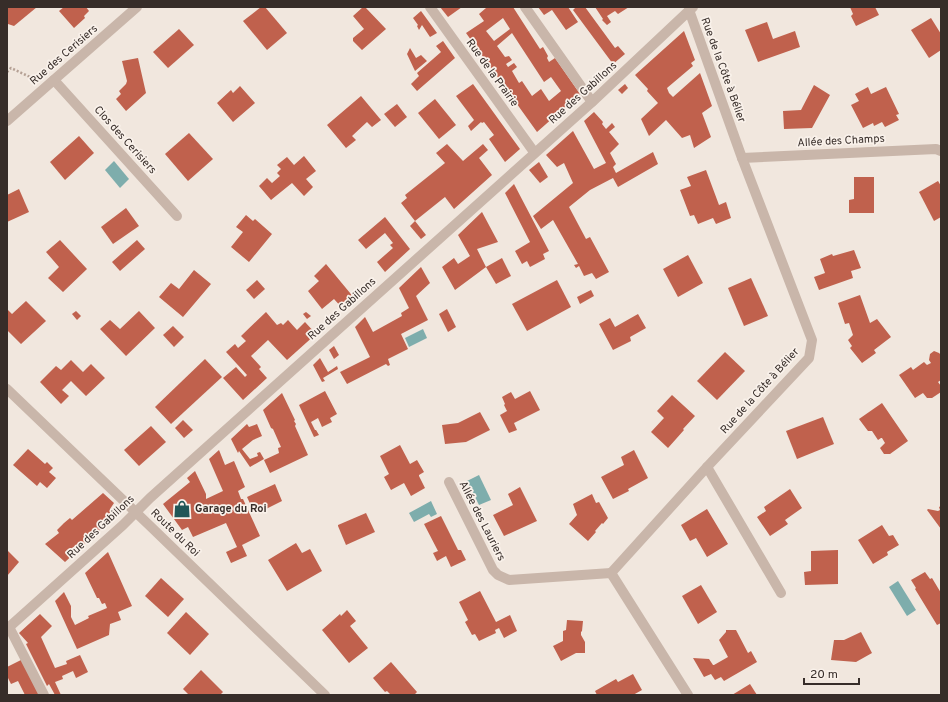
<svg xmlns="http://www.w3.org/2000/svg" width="948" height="702" font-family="Overpass,sans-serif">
<rect width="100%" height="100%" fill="#f1e7de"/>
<!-- water -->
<g fill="#7eadac">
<polygon points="114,161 129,179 120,188 105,170"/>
<polygon points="423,329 427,338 409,347 405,338"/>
<polygon points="479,475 491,500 479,505 467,481"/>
<polygon points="431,501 437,514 431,517 429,514 414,522 409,513"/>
<polygon points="898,581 916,610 907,616 889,587"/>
</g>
<!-- building -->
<g fill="#c0614d" fill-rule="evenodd">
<polygon points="7,7 37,7 14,26 8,24 7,19"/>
<polygon points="64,7 86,7 89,11 84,16 85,18 74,28 59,11"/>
<polygon points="261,7 265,7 287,33 267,50 243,21"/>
<polygon points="363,7 365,7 386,29 362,50 353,41 353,38 364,29 353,16"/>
<polygon points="440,7 462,7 448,17"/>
<path d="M485 7H513L540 49 543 47 548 56 547 58 549 62 555 58 580 94 537 132 466 33 484 21 479 14 486 8ZM503 18 510 29 494 41 486 31ZM512 33 544 82 551 77 561 91 549 101 541 89 532 96 522 81 519 83 512 71 517 67 514 63 508 67 506 64 512 60 509 56 505 57 497 46Z"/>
<polygon points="538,7 568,7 578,22 566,30 552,10 544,15"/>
<polygon points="576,7 585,7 615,48 618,46 625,54 613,64 573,10"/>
<polygon points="595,7 629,7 618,14 615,11 607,16 611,22 607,25 602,20 603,19"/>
<polygon points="850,7 875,7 879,15 856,26 851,16 853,14"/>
<polygon points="421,11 437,33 430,37 422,25 419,30 417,26 418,25 413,18"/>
<polygon points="931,18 941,34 941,50 929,58 911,30"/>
<polygon points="767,22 773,39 795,31 800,47 758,62 745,30"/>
<polygon points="179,29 194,45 168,68 153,52"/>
<polygon points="684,31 695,60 691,63 693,66 667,88 669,93 673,97 700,73 712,106 702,113 711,137 694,148 690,135 682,138 666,120 649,136 641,119 658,103 647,91 648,89 635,75"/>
<polygon points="443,41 455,58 417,91 411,84 419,76 417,73 441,52 436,46"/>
<polygon points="410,48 416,58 421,55 427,61 415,71 407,54"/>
<polygon points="138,58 146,93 126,111 116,99 121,94 119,91 126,84 127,81 122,61"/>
<polygon points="473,84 520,149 505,162 489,139 494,135 484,122 482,123 481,122 471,131 468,126 474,120 456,96"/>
<polygon points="625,84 628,88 622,94 618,90"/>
<polygon points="814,85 830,95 812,128 784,129 783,111 801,110"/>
<polygon points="240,86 255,103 233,122 217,103 231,90 233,93"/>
<polygon points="868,87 871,94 886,87 899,114 896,115 899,120 885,127 882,122 874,126 873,123 863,128 851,105 859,101 855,94"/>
<polygon points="361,96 381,120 372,127 367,122 352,136 356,140 346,148 327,125"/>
<polygon points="435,99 456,125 439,139 418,113"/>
<polygon points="397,104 407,117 395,127 384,114"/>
<polygon points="594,112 603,122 602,124 606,129 612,123 615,127 609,132 619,144 610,153 616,164 613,167 616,173 653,152 658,164 618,187 613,178 590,190 569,207 586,239 590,237 609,272 596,279 592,273 584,276 579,266 576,268 574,265 578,264 553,220 541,229 533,216 573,183 564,163 557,167 546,155 573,131 594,169 606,163 584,121"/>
<polygon points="189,133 213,159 188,181 165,154"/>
<polygon points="79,136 94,153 65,180 50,162"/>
<polygon points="447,144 463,161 483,144 488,150 479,158 492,175 454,209 445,197 415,221 401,203 407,198 405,195 445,163 436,153"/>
<polygon points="304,156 316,171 306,179 313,187 304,196 292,183 271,200 259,186 267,178 272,183 280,176 277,173 281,169 277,165 287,157 294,165"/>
<polygon points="539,162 548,177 540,183 529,170"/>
<polygon points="706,170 719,205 726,202 731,218 716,224 713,218 698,224 694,215 690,216 680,190 691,186 687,177"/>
<polygon points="854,177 874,177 874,213 849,213 849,200 854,199"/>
<polygon points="938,181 941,186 941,217 934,221 919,192"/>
<polygon points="514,184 549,251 543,254 545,259 530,267 527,261 522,264 515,251 530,242 505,193"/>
<polygon points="19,189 29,212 7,222 7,195"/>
<polygon points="126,208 139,226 113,244 101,227"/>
<polygon points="482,212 498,242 477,249 486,267 455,290 442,267 454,258 458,264 470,256 458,235"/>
<polygon points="246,215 253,221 255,219 272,234 249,262 231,247 243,232 236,227"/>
<polygon points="385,217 410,249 385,272 377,262 393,248 390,245 393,243 385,233 366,249 358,240"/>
<polygon points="415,221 426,235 421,239 410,226"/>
<polygon points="60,240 87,269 63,292 48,278 59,267 46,252"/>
<polygon points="137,240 145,249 120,271 112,262"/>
<polygon points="854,250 861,268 851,271 853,278 819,290 814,277 825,273 820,259 832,254 833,256"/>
<polygon points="688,255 703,283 678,297 663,269"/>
<polygon points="502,258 511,276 496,284 486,267"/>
<polygon points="326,264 355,299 343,309 334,299 322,309 308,291 319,281 314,276"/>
<polygon points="421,267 430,283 416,296 428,320 401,334 408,349 388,359 390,365 388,366 386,364 347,384 340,372 370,357 355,327 365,317 373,332 402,316 401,313 409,308 399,288"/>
<polygon points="194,270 211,284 183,317 159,297 171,283 179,289"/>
<polygon points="751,278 768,316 744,326 728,288"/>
<polygon points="257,280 265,289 254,299 246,290"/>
<polygon points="557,280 571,307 527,331 512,304"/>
<polygon points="591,290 594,296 580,304 577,297"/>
<polygon points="860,295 870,323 877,319 891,337 874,350 876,353 862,363 850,348 852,346 848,340 853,335 849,323 845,324 838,303"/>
<polygon points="26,301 46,321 21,344 7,330 7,309 12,314"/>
<polygon points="447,309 456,327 448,332 439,314"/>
<polygon points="76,311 81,316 77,320 72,314"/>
<polygon points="139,311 155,328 126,356 100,329 110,320 120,329"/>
<polygon points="266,312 277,325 281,323 283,325 288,320 297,330 305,322 316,334 287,360 268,340 251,356 261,367 259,369 267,378 243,400 223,378 236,367 245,377 247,375 226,352 235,344 238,348 246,341 241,336"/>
<polygon points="306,312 311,316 307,319 303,314"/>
<polygon points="638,314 646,328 630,337 631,341 613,350 599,324 610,318 615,327"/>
<polygon points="173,326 184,337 174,347 163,335"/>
<polygon points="334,346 339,355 334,359 329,350"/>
<polygon points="934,351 939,353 941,355 941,380 938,382 941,386 941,392 932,398 927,398 923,393 915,398 899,375 911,367 913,370 924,362 927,365 931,363 929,360 930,354"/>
<polygon points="725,352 745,371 717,400 697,381"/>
<polygon points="320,358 328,372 337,366 338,369 323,378 325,381 322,382 313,365"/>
<polygon points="205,359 222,377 171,424 155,407"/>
<polygon points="71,360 83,372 91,364 105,378 86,396 71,381 62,390 69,396 61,404 40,382 56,366 61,370"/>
<polygon points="325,391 337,414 330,418 332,422 322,427 318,418 311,422 315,430 316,430 319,435 314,437 299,405"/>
<polygon points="530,391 540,410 514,423 517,430 509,433 500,415 507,411 504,405 505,404 502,397 511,392 515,399"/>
<polygon points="282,393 295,420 294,421 296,424 295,426 308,455 270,473 264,460 279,453 278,448 281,447 273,429 271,428 263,410"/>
<polygon points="672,395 695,416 683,429 684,430 668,448 651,432 664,418 657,411"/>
<polygon points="882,403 908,441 890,454 884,454 880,448 885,443 882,438 881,438 878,440 872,431 868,431 859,419"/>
<polygon points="480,412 490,430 466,442 445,444 442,425 458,423"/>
<polygon points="823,417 834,444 797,459 786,431"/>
<polygon points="183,420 193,430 184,438 175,428"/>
<polygon points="247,424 249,427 257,424 262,436 253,440 242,449 250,459 258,456 257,453 260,452 264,459 250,467 239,451 238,453 231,439"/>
<polygon points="151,426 166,442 139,466 124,450"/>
<polygon points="400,445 410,464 417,460 424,472 419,475 419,476 425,488 411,496 404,483 391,490 384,477 389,474 380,456"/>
<polygon points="28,449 45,464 47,462 53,468 49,472 56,478 47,488 40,482 37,486 13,465"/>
<polygon points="219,450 225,465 234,461 245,487 238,491 241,499 243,499 260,536 242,545 247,556 231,563 226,552 237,547 226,523 193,537 188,527 182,530 163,504 190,482 187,478 195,471 206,494 206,499 223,491 209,459"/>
<polygon points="634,450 648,478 628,489 629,491 613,499 601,477 624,465 621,457"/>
<polygon points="275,484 282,501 264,510 262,506 253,510 247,497"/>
<polygon points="520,487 537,521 504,536 493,515 513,505 508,494"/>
<polygon points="790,489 802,508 785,520 788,524 770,536 757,517 766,511 764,507"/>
<polygon points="103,493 114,503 110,509 110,521 65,562 45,544 59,533 57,530 64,523 70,518 72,520"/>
<polygon points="592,494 596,503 599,502 608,518 603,524 602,523 595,531 596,532 588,541 569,524 577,515 573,504"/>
<polygon points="941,506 941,529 927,510 928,509 938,511 940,510 939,507"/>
<polygon points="707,509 728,544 707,557 696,538 690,541 681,525"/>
<polygon points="366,513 375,532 346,545 338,526 338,525"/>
<polygon points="441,516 458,550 461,550 466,560 451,567 446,556 437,561 433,553 438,551 424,524"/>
<polygon points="882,525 889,536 893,535 899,545 887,552 888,555 873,564 858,540"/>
<polygon points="296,543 302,553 310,549 322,571 287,591 268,560"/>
<polygon points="7,550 19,562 7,576"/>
<polygon points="838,550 838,584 805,585 804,572 811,571 811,551"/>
<polygon points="108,552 132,606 118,612 121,620 110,624 109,635 77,649 55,601 64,592 71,606 71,617 75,625 89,618 88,616 107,608 105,603 102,604 99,598 97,598 85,573"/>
<polygon points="925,572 930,579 932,578 941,593 941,623 937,625 915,589 916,588 911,580"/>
<polygon points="161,578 184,599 168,617 145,596"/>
<polygon points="701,585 717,612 698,624 682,596"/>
<polygon points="480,591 496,622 510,615 517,631 504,638 499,628 495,630 496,633 479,641 475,634 472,635 465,622 468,620 459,602"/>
<polygon points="347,610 356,621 350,626 368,648 349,663 322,630 340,614 341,616"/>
<polygon points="186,612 209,634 190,655 167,633"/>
<polygon points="40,614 52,626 41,637 55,668 67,664 66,661 80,655 88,672 76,678 73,671 62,676 63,679 55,682 61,695 55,695 49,684 47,686 26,644 28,643 19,633"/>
<polygon points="567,620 583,621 582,631 581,632 581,635 585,642 585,653 576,653 561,661 553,646 563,641 563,631 566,630"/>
<polygon points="726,630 736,630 748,653 751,651 757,662 724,681 721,677 715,680 711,674 704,677 693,658 709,659 713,665 714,665 728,657 719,640 726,632"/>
<polygon points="861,632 872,653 856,662 831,660 834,640 844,640"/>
<polygon points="23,659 41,695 25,695 18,681 11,684 7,676 7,667"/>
<polygon points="391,662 417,692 414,695 391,695 387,691 385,692 373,678"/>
<polygon points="201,670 223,692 220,695 189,695 183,689"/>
<polygon points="633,674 642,690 633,695 597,695 595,691 616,679 618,682"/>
<polygon points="750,684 757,695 732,695"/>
</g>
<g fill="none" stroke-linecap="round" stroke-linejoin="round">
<!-- path -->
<polyline stroke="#b5a094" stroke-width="2.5" stroke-dasharray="2 2" stroke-linecap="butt" points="7,72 11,68 30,77 33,80"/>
<!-- minor -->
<g stroke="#c9b6aa" stroke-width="10">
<polyline points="430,7 534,152"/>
<polyline points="525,7 592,102"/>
<polyline points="54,80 177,216"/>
<polyline points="7,121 137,7"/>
<polyline points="742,158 936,149 941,151"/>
<polyline points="7,389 148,524 325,695"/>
<polyline points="707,467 781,593"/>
<polyline points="449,482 493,570 498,575 509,580 611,573"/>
<polyline points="9,627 44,695"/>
<polyline points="7,629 123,525 150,498 592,102 693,7"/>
<polyline points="688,695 611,573 707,467 809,358 812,340 742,158 689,10"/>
</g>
</g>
<!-- icons -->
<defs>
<g id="shop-bare" transform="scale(1.38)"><path d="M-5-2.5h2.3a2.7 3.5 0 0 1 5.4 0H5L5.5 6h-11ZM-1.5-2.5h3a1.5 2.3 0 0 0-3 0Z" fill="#205657" stroke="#f9f1ea" stroke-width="2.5" paint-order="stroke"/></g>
</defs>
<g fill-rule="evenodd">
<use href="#shop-bare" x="182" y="509"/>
</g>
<g text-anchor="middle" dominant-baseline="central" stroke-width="3.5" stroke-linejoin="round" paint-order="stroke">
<!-- street labels -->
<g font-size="11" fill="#372d29" stroke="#f9f1ea">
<text transform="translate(64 55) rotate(-41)">Rue des Cerisiers</text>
<text transform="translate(723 70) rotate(70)">Rue de la Côte à Bélier</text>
<text transform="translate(492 73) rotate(54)">Rue de la Prairie</text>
<text transform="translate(583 93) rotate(-42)">Rue des Gabillons</text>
<text transform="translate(125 140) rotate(48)">Clos des Cerisiers</text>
<text transform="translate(841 141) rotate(-3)">Allée des Champs</text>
<text transform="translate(342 309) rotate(-42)">Rue des Gabillons</text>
<text transform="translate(760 391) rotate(-48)">Rue de la Côte à Bélier</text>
<text transform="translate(482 521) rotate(63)">Allée des Lauriers</text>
<text transform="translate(101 527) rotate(-43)">Rue des Gabillons</text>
<text transform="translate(175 533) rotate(44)">Route du Roi</text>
</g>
<!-- poi labels -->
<g font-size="11" font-weight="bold" fill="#372d29" stroke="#f9f1ea" text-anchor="start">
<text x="195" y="509">Garage du Roi</text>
</g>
</g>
<!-- border -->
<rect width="948" height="702" fill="none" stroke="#372d29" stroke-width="16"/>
<!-- scale -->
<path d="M804 678v6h55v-6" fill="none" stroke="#372d29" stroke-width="2"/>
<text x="810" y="678" font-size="12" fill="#372d29" stroke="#f9f1ea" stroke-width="3" paint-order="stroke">20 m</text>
</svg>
